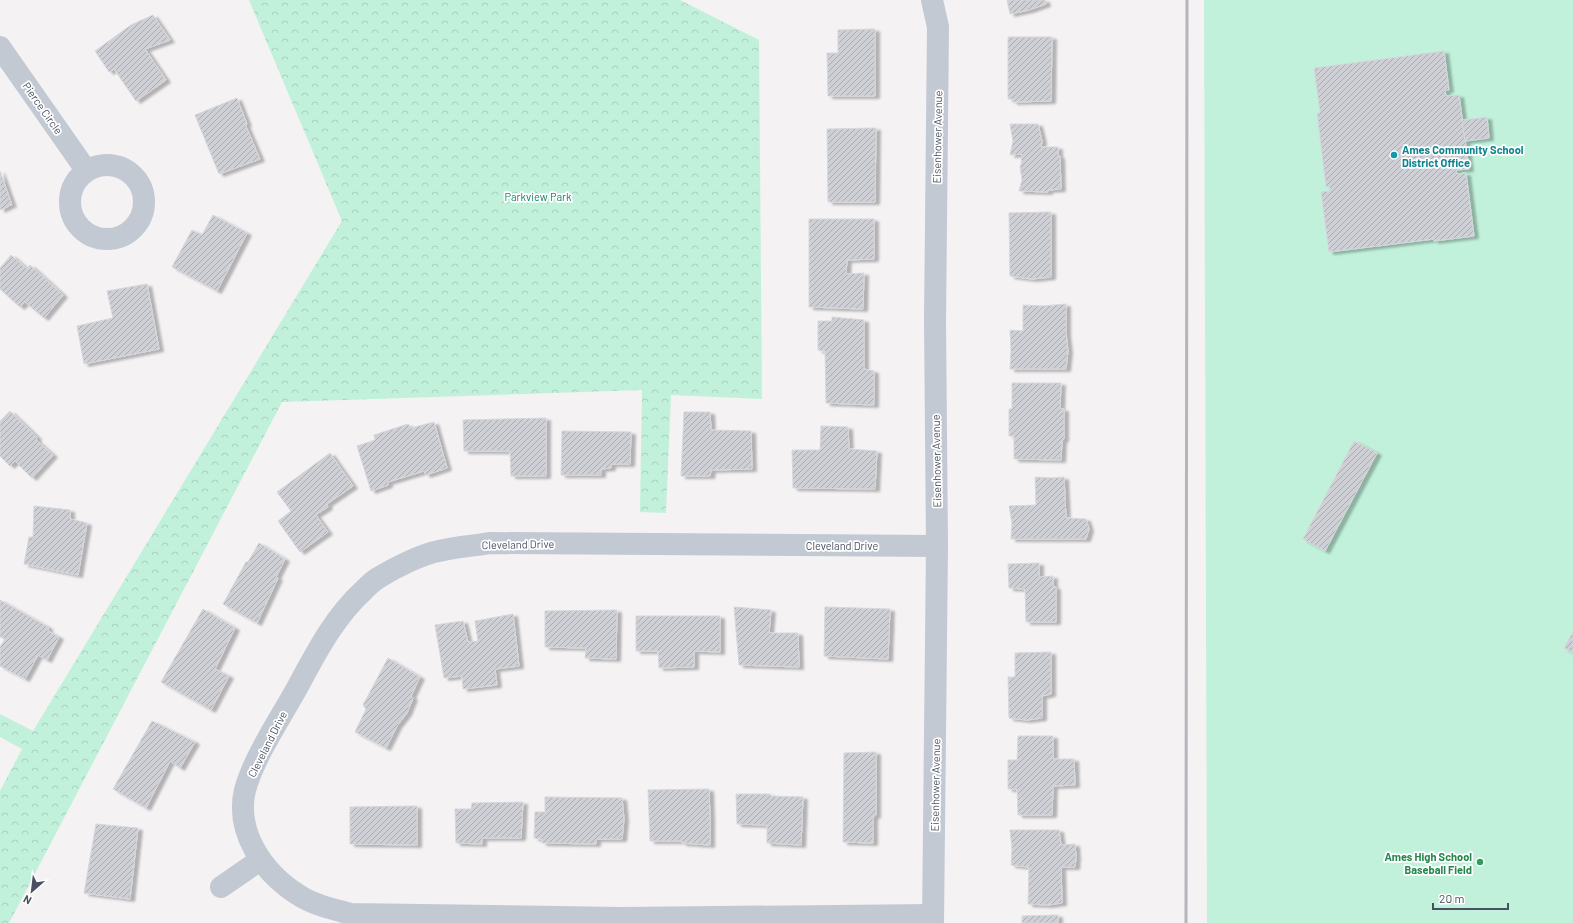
<svg xmlns="http://www.w3.org/2000/svg" width="1573" height="923" font-family="Barlow,sans-serif">
<defs>
<pattern id="park-crowns" width="20" height="18" patternUnits="userSpaceOnUse"><rect width="20" height="18" fill="#c1f1db"/><path d="M2 6a3 3 0 1 1 6 0M12 15a3 3 0 1 1 6 0" fill="none" stroke="#a7d0be"/></pattern>
<pattern id="building-hatch" width="6" height="6" patternUnits="userSpaceOnUse"><rect width="6" height="6" fill="#ced0d6"/><path d="M-1 1l2-2M0 6l6-6M5 7l2-2" fill="none" stroke="#a9abb1"/></pattern>
<filter id="shadow"><feDropShadow dx="4.5" dy="2.5" stdDeviation="1" flood-color="#0004"/></filter>
</defs>
<rect width="100%" height="100%" fill="#f4f2f2"/>
<!-- park -->
<polygon fill="url(#park-crowns)" points="249,0 680,0 759,40 762,399 671,395 666,513 640,512 642,390 282,402 9,923 0,923 0,791 22,749 0,737 0,714 33,731 342,221"/>
<!-- pitch -->
<polygon fill="#c1f1db" points="1204,0 1573,0 1573,923 1207,923"/>
<!-- building -->
<g fill="url(#building-hatch)" stroke="#d6d7dd" filter="url(#shadow)">
<polygon points="1007,0 1045,0 1046,4 1029,10 1010,14"/>
<polygon points="153,15 170,40 145,49 166,80 136,101 114,69 109,72 95,51 131,25"/>
<polygon points="875,29 875,96 828,96 827,53 838,53 838,30"/>
<polygon points="1008,37 1052,37 1051,101 1013,102 1012,99 1008,99"/>
<polygon points="1444,51 1449,90 1445,90 1446,96 1459,95 1469,169 1456,170 1457,174 1466,173 1474,236 1434,241 1434,239 1329,252 1321,192 1330,191 1329,186 1326,187 1317,113 1320,113 1314,68"/>
<polygon points="237,98 247,124 245,124 260,159 219,174 195,115"/>
<polygon points="1487,117 1489,138 1465,141 1462,120"/>
<polygon points="1010,124 1038,124 1042,141 1041,147 1058,147 1058,156 1060,156 1061,189 1048,190 1048,192 1019,191 1022,180 1020,166 1021,165 1022,154 1010,155 1013,141"/>
<polygon points="876,128 875,202 828,202 827,129"/>
<polygon points="0,171 12,205 8,205 9,206 0,210"/>
<polygon points="1051,212 1051,277 1032,279 1010,276 1009,213"/>
<polygon points="213,215 247,233 217,291 172,267 192,230 202,235"/>
<polygon points="809,219 874,219 874,259 847,260 846,274 864,273 863,309 809,307"/>
<polygon points="11,255 27,269 30,265 63,295 44,318 25,302 20,307 0,289 0,268"/>
<polygon points="147,284 159,349 84,364 77,326 113,318 107,291"/>
<polygon points="1066,304 1066,333 1068,351 1066,369 1010,369 1011,351 1010,330 1023,331 1023,305 1043,306"/>
<polygon points="832,317 864,320 864,369 874,371 874,405 826,403 825,351 818,350 818,321 832,321"/>
<polygon points="1012,383 1061,383 1060,409 1064,409 1064,439 1062,440 1061,460 1014,459 1014,436 1009,436 1009,409 1012,409"/>
<polygon points="10,411 37,437 36,440 53,455 32,478 15,461 10,466 0,456 0,421"/>
<polygon points="684,412 710,412 711,430 751,431 752,469 711,470 710,476 681,476"/>
<polygon points="546,418 546,476 511,476 510,451 464,451 463,420"/>
<polygon points="434,422 447,468 426,475 424,471 388,482 388,485 371,491 357,446 375,440 374,435 408,424 411,428"/>
<polygon points="821,426 848,427 849,449 877,451 875,489 793,488 792,450 820,450"/>
<polygon points="562,431 631,432 630,464 611,464 611,468 601,469 601,475 561,475"/>
<polygon points="1354,441 1377,453 1325,551 1303,539"/>
<polygon points="330,453 353,486 327,504 328,507 317,514 315,514 328,532 300,552 278,521 291,511 277,492"/>
<polygon points="1035,477 1052,478 1064,477 1066,518 1086,519 1089,529 1086,539 1011,539 1012,523 1009,506 1036,505"/>
<polygon points="34,506 70,510 70,519 87,523 78,575 24,564 29,537 33,537"/>
<polygon points="259,543 285,559 276,577 278,578 257,623 223,604 246,562 248,562"/>
<polygon points="1039,563 1039,577 1053,576 1053,587 1056,587 1056,622 1026,622 1025,589 1009,588 1008,564"/>
<polygon points="0,600 48,627 48,631 59,637 47,660 38,655 25,679 0,666 0,647 5,639 0,637"/>
<polygon points="734,607 771,610 769,633 798,633 799,667 739,665"/>
<polygon points="825,607 890,609 888,659 824,656"/>
<polygon points="203,609 235,628 215,669 229,676 211,710 161,682"/>
<polygon points="617,610 616,659 585,658 586,648 545,647 545,611"/>
<polygon points="513,614 519,666 495,669 497,685 463,689 462,676 444,678 435,625 463,621 468,642 478,641 475,621"/>
<polygon points="636,616 720,616 720,652 694,651 694,667 659,668 658,651 636,651"/>
<polygon points="1573,632 1573,653 1564,648"/>
<polygon points="1051,652 1051,694 1042,696 1042,718 1027,720 1009,718 1008,677 1015,677 1015,653"/>
<polygon points="388,658 420,677 411,696 413,698 407,713 397,726 386,748 355,732 366,709 363,705"/>
<polygon points="152,721 195,742 180,768 170,761 146,808 113,789"/>
<polygon points="1018,736 1053,736 1053,759 1074,759 1075,785 1053,786 1052,815 1018,815 1017,789 1008,789 1008,760 1017,760"/>
<polygon points="876,752 876,815 873,817 873,843 843,842 844,753"/>
<polygon points="709,789 710,818 710,845 682,843 682,841 650,841 648,790"/>
<polygon points="736,794 770,794 771,796 803,797 801,845 767,843 767,825 737,824"/>
<polygon points="545,797 622,798 624,819 622,839 596,839 596,844 542,843 542,839 534,838 535,812 545,812"/>
<polygon points="523,802 521,838 482,838 482,844 456,843 455,809 471,809 472,803"/>
<polygon points="417,806 417,845 350,844 350,807"/>
<polygon points="96,824 138,828 130,899 84,893"/>
<polygon points="1010,830 1059,830 1061,845 1075,844 1076,857 1075,867 1061,867 1062,903 1048,905 1028,904 1029,867 1011,865 1012,849"/>
<polygon points="1058,915 1058,923 1022,923 1022,916"/>
</g>
<g fill="none" stroke-linecap="round" stroke-linejoin="round">
<!-- minor -->
<g stroke="#c2c9d3" stroke-width="22">
<polyline points="932,0 938,27 935,321 937,546 933,923"/>
<polyline points="0,47 86,170"/>
<circle cx="107" cy="202" r="37"/>
<polyline points="221,887 260,860"/>
<path d="M933 915 621 918 351 914C333 909 313 905 297 894 263 872 235 832 245 790 254 757 280 719 297 688 316 653 334 617 365 589 369 585 373 581 378 578 394 568 422 554 439 551 456 547 473 546 490 543L937 546"/>
</g>
<!-- rail -->
<polyline stroke="#b4b6bc" stroke-width="3" points="1186,923 1187,0"/>
</g>
<!-- markers -->
<circle fill="#0f9aa8" stroke="#fff" stroke-width="1.5" cx="1394" cy="155" r="4"/>
<circle fill="#2e9e5b" stroke="#fff" stroke-width="1.5" cx="1480" cy="862" r="4"/>
<g text-anchor="middle" dominant-baseline="central" stroke-width="3.5" stroke-linejoin="round" paint-order="stroke">
<!-- street labels -->
<g font-size="11" fill="#495160" stroke="#fff">
<text transform="translate(43 108) rotate(55)">Pierce Circle</text>
<text transform="translate(937 137) rotate(-89)">Eisenhower Avenue</text>
<text transform="translate(936 461) rotate(-91)">Eisenhower Avenue</text>
<text transform="translate(518 544) rotate(-1)">Cleveland Drive</text>
<text x="842" y="545">Cleveland Drive</text>
<text transform="translate(267 744) rotate(-63)">Cleveland Drive</text>
<text transform="translate(935 785) rotate(-89)">Eisenhower Avenue</text>
</g>
<!-- culture labels -->
<g font-size="11" font-weight="bold" fill="#0d838f" stroke="#fff" text-anchor="start">
<text x="1402" y="149">Ames Community School<tspan x="1402" dy="13">District Office</tspan></text>
</g>
<!-- park labels -->
<g font-size="11" fill="#17845e" stroke="#fff">
<text x="538" y="196">Parkview Park</text>
</g>
<!-- leisure labels -->
<g font-size="11" font-weight="bold" fill="#27864d" stroke="#fff" text-anchor="end">
<text x="1472" y="856">Ames High School<tspan x="1472" dy="13">Baseball Field</tspan></text>
</g>
</g>
<!-- north arrow -->
<g transform="translate(32 891) rotate(208)" stroke="#ffffff" stroke-width="3" paint-order="stroke">
<path d="M0-3L7 15L0 10L-7 15Z" fill="#495160"/>
<text y="-6" font-size="11" font-weight="bold" text-anchor="middle" fill="#495160">N</text>
</g>
<!-- scale -->
<path d="M1433 903v6h75v-6" fill="none" stroke="#495160" stroke-width="2"/>
<text x="1439" y="903" font-size="12" fill="#495160" stroke="#ffffff" stroke-width="3" paint-order="stroke">20 m</text>
</svg>
